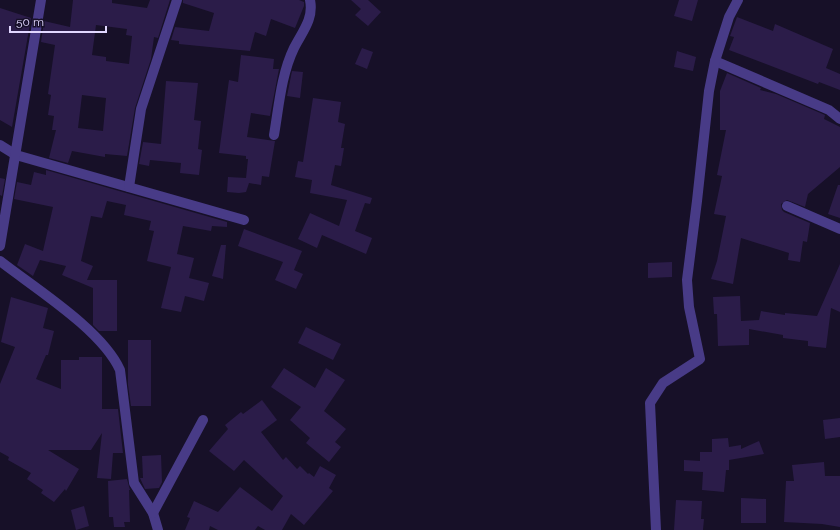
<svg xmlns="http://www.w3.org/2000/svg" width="840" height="530" font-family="Raleway,sans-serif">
<rect width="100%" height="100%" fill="#171028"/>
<!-- building -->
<g fill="#2b1c49" fill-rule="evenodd">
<path d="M73 0H112V3L147 8 150 0H170L158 38 154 37 151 59 135 108 127 156 105 154V157L72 151 68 163 49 158 56 130H52L54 116 48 115 51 95 48 94 55 45 41 42 44 21 70 27ZM96 25 127 29 126 35 132 36 129 64 106 61V57L92 55ZM82 95 106 98 103 131 78 128Z"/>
<polygon points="183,0 299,0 304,2 304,6 295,28 271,19 266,36 255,32 250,51 179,44 179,41 171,40 175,27 209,31 214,13 183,3"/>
<polygon points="351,0 368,0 381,12 368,26 355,15 361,9"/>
<polygon points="679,0 698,0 692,21 674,16"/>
<polygon points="0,8 31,18 12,127 0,120"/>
<polygon points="737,17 773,31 775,24 833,49 826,68 840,74 840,90 819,82 818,84 729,50 734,37 730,36"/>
<polygon points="362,48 373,52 367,69 355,64"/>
<polygon points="677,51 696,57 693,71 674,67"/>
<polygon points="241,55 274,59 273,69 279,69 270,116 251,113 247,137 275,141 269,177 262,176 261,185 249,183 246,192 239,193 227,192 228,177 246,178 248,159 246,159 246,156 219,153 229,80 238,82"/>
<polygon points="292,71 303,72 300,98 287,96"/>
<polygon points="727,73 761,88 760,90 776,94 825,115 824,119 840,127 840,167 808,194 805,207 787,200 781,204 782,210 784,212 810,223 807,242 803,241 800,262 788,260 789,253 741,238 733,284 711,279 717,261 726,216 714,214 722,176 717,175 726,130 720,130 720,91"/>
<polygon points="166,81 198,83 194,120 201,121 198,149 202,150 199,175 180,173 181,163 150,160 149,166 139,164 143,142 161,144"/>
<polygon points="313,98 341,102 338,122 345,124 341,148 344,148 341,166 335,165 331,185 372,198 370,204 365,203 355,231 372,238 366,254 322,235 317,248 298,239 310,213 339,226 347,200 310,193 312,180 295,177 298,161 303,162"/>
<polygon points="46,170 227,222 227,227 212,226 211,231 183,226 177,254 194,258 189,278 209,283 204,301 185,296 181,312 161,308 171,267 147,261 154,231 149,230 151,221 124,215 126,205 107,201 102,218 91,216 81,261 93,266 87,280 117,280 117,331 99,331 93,325 93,288 62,275 66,266 40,260 33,276 17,265 25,244 43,251 53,207 14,199 17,182 31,185 34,172 46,175"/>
<polygon points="0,178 5,179 2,196 0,195"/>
<polygon points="838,185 840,185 840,218 828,214"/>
<polygon points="244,229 302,251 294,270 303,274 296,289 275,280 283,262 238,246"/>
<polygon points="221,245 226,245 223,279 212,276"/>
<polygon points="672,262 672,277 648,278 648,263"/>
<polygon points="840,264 840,312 831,308 826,348 808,346 808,341 783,338 783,335 749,329 749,345 718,346 717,314 714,314 713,297 740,296 741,321 759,320 761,311 785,315 785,313 817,316"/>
<polygon points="11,297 48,308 43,328 54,331 48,355 46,355 36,379 61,389 61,360 79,360 79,357 102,357 102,409 118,409 123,453 113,453 111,479 97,478 102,433 91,450 48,450 79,469 66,491 65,489 54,502 41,493 43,490 27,479 31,473 8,460 9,457 0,452 0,384 15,347 1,342"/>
<polygon points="306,327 341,344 333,360 298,343"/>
<polygon points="128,340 151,340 151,406 131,406 128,385"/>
<polygon points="284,368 315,388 326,368 345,380 324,411 346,429 335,442 341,447 329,462 306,443 310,438 290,420 301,407 271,387"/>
<polygon points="262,400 277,420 261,432 283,460 286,457 297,469 300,466 308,474 309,473 314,477 320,466 336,475 329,488 333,491 304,525 291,514 282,530 265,530 258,526 255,530 218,530 210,526 209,530 185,530 190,518 187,517 194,501 218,512 240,487 272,511 283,496 244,460 234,471 209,451 228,429 225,425 241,412 243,414"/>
<polygon points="840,418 840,437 825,439 823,420"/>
<polygon points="728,438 729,447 741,445 741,449 759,441 764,454 729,460 729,470 726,470 724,492 702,490 703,472 684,471 684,460 700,461 700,452 712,452 712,439"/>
<polygon points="161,455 162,482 159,488 145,489 140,478 143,478 142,456"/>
<polygon points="824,462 825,476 840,476 840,527 822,524 784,522 786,481 794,481 792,465"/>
<polygon points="127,479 130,490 129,490 130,522 124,522 125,527 114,527 113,517 109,517 108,481"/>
<polygon points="741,498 766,499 766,523 741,523"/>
<polygon points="676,500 702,501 701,519 704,519 703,530 674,530"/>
<polygon points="84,506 89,526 76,530 71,510"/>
</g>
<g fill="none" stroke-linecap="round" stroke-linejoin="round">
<!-- street -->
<g stroke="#483b87" stroke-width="10">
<polyline points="715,61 829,110 840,119"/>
<path d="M274 135C279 106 281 75 294 48 302 32 314 19 310 0"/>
<polyline points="0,145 16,155 244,220"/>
<polyline points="129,187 141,109 177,0"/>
<polyline points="787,206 840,229"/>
<polyline points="0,246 41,0"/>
<path d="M0 261C36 289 102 330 120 370L134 483 153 513 158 530"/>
<polyline points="153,513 203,420"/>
<polyline points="656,530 650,403 663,383 700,359 689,307 687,280 697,201 709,91 715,61 729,17 738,0"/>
</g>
</g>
<!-- scale -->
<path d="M10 26v6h96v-6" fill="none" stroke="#e1d7ff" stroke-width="2"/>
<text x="16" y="26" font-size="12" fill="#e1d7ff" stroke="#171028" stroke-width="3" paint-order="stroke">50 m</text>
</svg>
